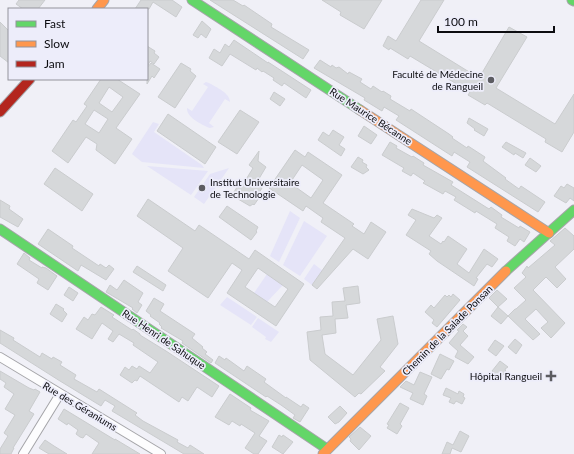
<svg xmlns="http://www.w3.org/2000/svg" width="574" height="454" font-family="Lato,sans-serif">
<rect width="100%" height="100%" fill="#f0f0f7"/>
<!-- green -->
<g fill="#e5e4f8">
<path d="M206 82 209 83C216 87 230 93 230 102L225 99 209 123 214 127 210 128C202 125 186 117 187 108L192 111 208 87 203 84Z"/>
<polygon points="153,122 159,124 154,132 202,165 204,168 142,162 132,154"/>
<polygon points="147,166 208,171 191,195"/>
<polygon points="229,168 204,204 194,197 210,174"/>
<polygon points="290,211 300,218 279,262 270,256"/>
<polygon points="304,221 327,236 300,276 283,265"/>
<polygon points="314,264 323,271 312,285 304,279"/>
<polygon points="267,274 283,285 267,302 254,293"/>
<polygon points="227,297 257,317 251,325 220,305"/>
<polygon points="258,318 279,332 271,342 265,339 266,337 252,327"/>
</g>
<!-- building -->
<g fill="#d6d8da" stroke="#caccce" fill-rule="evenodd">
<polygon points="19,0 45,0 38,9 23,9 16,4"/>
<polygon points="141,0 172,0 182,7 176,17 153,2 149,9 135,9"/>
<polygon points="210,0 233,0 243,6 244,5 272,24 271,27 309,50 303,59"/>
<polygon points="322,0 382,0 364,29 340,15 341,12"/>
<polygon points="421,0 444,0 419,41 479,78 509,27 527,37 496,88 555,124 574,94 574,132 562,152 545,142 546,139 487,103 485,105 468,95 470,92 410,56 408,59 390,48 389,50 383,46 388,36 396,41"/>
<polygon points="202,21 211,29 206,38 201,34 198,38 193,35"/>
<polygon points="0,22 9,31 9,63 0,56"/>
<polygon points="234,40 268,63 268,62 311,90 306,98 284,83 282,86 273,80 274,78 263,71 262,72 257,68 256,70 230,54 222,66 209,58 214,49 220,53 225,44 229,47"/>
<polygon points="147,46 155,51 154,53 159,57 154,64 150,61 147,68"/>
<polygon points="320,60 331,67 332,65 336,68 339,67 348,74 349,72 362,79 360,82 371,89 373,86 382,92 383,91 391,96 390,99 410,111 411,109 414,111 449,134 453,137 452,138 467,148 468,146 485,157 483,161 506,178 505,179 519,189 521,186 545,202 538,212 467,167 470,162 454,152 452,156 396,120 399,116 384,107 382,111 364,100 365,98 314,68"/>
<polygon points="151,63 160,69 154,78 152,76 147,84 147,68"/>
<polygon points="181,63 191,69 190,71 196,76 175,108 158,97"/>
<path d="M101 79H117L140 94 116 128 132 139 115 164 96 150 97 144 86 137 68 163 52 151 73 120 76 122 87 106 84 104ZM109 87 123 97 112 112 99 103ZM94 110 108 119 99 133 85 124Z"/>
<polygon points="274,92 285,99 280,106 270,99"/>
<polygon points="240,110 259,122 237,154 218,142"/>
<polygon points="168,114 216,147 205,164 157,131"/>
<polygon points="469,118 488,129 484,136 474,130 475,129 467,123"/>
<polygon points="364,126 377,135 371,144 358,136"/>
<polygon points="333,130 344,137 339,145 345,149 341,156 318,140 323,132 329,136"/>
<polygon points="390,142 397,146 396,148 412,157 413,156 424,163 423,165 453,182 451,185 489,209 491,207 502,215 501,217 519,228 520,226 530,232 524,242 520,239 515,246 507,241 509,237 495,228 497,224 476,211 475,213 454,200 456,197 445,191 443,194 423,183 425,181 413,173 411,176 402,171 404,168 382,155"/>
<polygon points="506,142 526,153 523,158 515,153 514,155 502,147"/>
<path d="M295 150 305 157 308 152 342 175 323 203 354 224 352 226 364 234 371 222 386 232 368 259 353 249 317 289 312 285 345 238 321 222 323 218 306 206 303 211 269 188ZM302 165 323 180 311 198 290 183Z"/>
<polygon points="259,151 258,161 266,167 257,182 257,184 262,188 257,196 259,198 254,205 253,204 250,206 238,199 240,196 234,192 239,184 242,186 253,168 249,165"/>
<polygon points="358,157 363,160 362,162 367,165 366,167 369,170 363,174 351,167"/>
<polygon points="530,158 541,166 536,172 525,165"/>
<polygon points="55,168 93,194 82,211 44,184"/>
<polygon points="567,184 574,188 574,201 570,198 566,203 554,196 561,186 564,188"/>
<path d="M148 199 195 231 199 225 249 259 255 250 304 284 276 326 227 293 242 270 232 263 208 298 168 271 183 248 137 216ZM258 268 288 289 275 307 245 287Z"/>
<polygon points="0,200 10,206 9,209 23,219 18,227 0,217"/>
<polygon points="227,206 258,227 256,231 257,232 251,240 219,217"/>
<polygon points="412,209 434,218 437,215 442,218 429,236 441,244 443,241 444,242 448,236 467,249 457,264 469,273 484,249 498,259 492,267 487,264 476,278 478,279 474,286 437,261 429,254 431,251 406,235 416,220 408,215"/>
<polygon points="565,228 574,236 574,249 555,267 566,279 557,288 546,277 533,290 565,323 551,338 541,328 548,322 536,309 525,319 540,334 533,340 508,316 501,324 491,316 498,307 508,316 515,309 516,309 526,300 514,288 526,277 522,273 527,266 528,268 555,245 550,241"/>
<polygon points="48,229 73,246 72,248 99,266 100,264 106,268 109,265 114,269 106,280 81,265 78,271 38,244"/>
<polygon points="24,253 30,258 29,260 42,268 42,267 46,268 57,276 48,290 37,283 39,279 17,264"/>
<polygon points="137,266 166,285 163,291 133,272"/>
<polygon points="124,280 143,293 138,302 142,305 137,313 132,309 133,308 106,292 110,285 117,290"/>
<polygon points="358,286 360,303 346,305 348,318 335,319 336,333 322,335 325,354 353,375 381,340 377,319 393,316 398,344 380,367 385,371 361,394 359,393 355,397 310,360 307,332 321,330 320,317 333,316 332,302 345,301 343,288"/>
<polygon points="69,287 78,293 73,301 64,295"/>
<polygon points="497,290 507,299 498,307 489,298"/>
<polygon points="453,294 460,300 437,327 432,323 434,320 425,312 431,305 434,308 445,295 447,297 449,295 451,297"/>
<polygon points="154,298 164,304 160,311 195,334 192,338 203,347 202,348 207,352 205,354 213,360 211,363 182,343 183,341 161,328 162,327 159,324 160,323 150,316 151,315 146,311"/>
<polygon points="56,304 64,309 63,310 67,314 62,322 50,314"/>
<polygon points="101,307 114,315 112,317 132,330 133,329 140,334 140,335 166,351 219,386 212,397 197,387 188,401 182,397 179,402 140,376 137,381 135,380 132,383 120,375 125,367 129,370 132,366 137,369 139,366 150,373 158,362 133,345 134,343 119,334 113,342 108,339 113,331 102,323 92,339 76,329 84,317 88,320 92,314 95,315"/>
<polygon points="463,324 467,327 463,331 468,336 460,345 474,357 468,364 455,357 458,351 449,343 459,331 457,330"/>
<polygon points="0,330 14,338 13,340 40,357 42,353 52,359 53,357 62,362 60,365 76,375 74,379 97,392 99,389 137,413 135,415 143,421 178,440 177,442 188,448 190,445 204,454 184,454 112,411 115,406 105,400 101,406 60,381 0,343"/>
<polygon points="515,339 522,345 516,354 508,347"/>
<polygon points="495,340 504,346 496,356 488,350"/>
<polygon points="440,354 454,361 449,370 447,369 441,379 431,374"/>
<polygon points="219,356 225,360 226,358 244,371 247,366 266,379 264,382 286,398 286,397 301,407 303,404 309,408 300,422 293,418 295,415 281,405 267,396 266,397 215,363"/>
<polygon points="500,361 508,367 505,369 506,372 500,378 492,371"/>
<polygon points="0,371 29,388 34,390 35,389 40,392 29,411 34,414 13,448 14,448 11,454 0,454 0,449 8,436 4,433 15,415 5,409 14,394 4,387 6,383 0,379"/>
<polygon points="420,372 432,377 424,394 427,396 423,405 410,399 413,393 400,387 406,381 414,385"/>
<polygon points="446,388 458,394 459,391 464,394 463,397 465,398 462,404 456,401 454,404 449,402 451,398 443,395"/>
<polygon points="230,394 251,408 250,410 269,421 259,436 267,441 258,454 254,454 245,448 255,433 241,424 240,426 232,421 229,425 215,417"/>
<polygon points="400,403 409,408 400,424 402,426 397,434 387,428 389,425 387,424"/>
<polygon points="340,406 347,413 339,422 335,424 328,417"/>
<polygon points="64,409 115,440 115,439 140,454 92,454 99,443 86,434 83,438 80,437 76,434 78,430 68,423 67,425 58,419"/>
<polygon points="360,427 371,436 359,450 350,441 351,439 349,437"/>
<polygon points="460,431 469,436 461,452 452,448 450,454 442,454 447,442 453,445"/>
<polygon points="279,435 282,437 283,435 293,442 283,454 272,447"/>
<polygon points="45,440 54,446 67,454 49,454 39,448"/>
</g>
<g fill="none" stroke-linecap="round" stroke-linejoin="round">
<!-- street casing -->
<g stroke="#a5a5a9" stroke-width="10">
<g id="street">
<polyline points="0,357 161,454"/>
<polyline points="23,454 60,394"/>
</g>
</g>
<!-- fast casing -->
<g stroke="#a5a5a9" stroke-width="11">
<g id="fast">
<polyline points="192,0 360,110"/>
<polyline points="572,0 574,1"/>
<polyline points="0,229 327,449"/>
<polyline points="506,271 574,210"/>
</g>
</g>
<!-- slow casing -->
<g stroke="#a5a5a9" stroke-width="11">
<g id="slow">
<polyline points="97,9 104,0"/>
<polyline points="360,110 549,233"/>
<polyline points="323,454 506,271"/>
</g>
</g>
<!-- jam casing -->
<g stroke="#a5a5a9" stroke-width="11">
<polyline id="jam" points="0,112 30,79"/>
</g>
<!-- street -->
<use href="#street" stroke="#fdfdfe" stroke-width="8"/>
<!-- fast -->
<use href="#fast" stroke="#63d668" stroke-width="9"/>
<!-- slow -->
<use href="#slow" stroke="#ff974d" stroke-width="9"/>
<!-- jam -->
<use href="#jam" stroke="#b3261e" stroke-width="9"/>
</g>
<!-- markers -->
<g fill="#5c5c61" stroke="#ededfa" stroke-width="1.5">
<circle cx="491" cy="80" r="4"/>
<circle cx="202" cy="188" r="4"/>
<path d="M549 370h4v4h4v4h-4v4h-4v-4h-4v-4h4z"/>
</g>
<g text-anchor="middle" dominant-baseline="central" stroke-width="3.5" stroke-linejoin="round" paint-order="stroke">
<!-- poi labels -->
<g font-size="10" fill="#0c0c10" stroke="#ededfa" text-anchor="end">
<text x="483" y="74">Faculté de Médecine<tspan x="483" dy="12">de Rangueil</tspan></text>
<text x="210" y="182" text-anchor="start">Institut Universitaire<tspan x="210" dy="12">de Technologie</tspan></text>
<text x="542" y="376">Hôpital Rangueil</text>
</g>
<!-- street labels -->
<g font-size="10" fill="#0c0c10" stroke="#ededfa">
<text transform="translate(371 116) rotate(33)">Rue Maurice Bécanne</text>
<text transform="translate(447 330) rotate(-45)">Chemin de la Salade Ponsan</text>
<text transform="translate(164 339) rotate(34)">Rue Henri de Sahuque</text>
<text transform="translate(80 406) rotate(31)">Rue des Géraniums</text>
</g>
</g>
<!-- legend -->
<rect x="8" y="8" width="140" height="72" fill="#ededfa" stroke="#93939c"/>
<rect x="16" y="21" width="20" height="6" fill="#63d668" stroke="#93939c"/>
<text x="44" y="28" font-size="12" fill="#0c0c10">Fast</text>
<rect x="16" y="41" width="20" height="6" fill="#ff974d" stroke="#93939c"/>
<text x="44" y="48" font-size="12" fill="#0c0c10">Slow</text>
<rect x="16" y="61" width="20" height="6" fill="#b3261e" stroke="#93939c"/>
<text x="44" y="68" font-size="12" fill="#0c0c10">Jam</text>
<!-- scale -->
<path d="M438 26v6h116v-6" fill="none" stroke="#0c0c10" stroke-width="2"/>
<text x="444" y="26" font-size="12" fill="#0c0c10" stroke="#ededfa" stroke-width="3" paint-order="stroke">100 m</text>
</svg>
